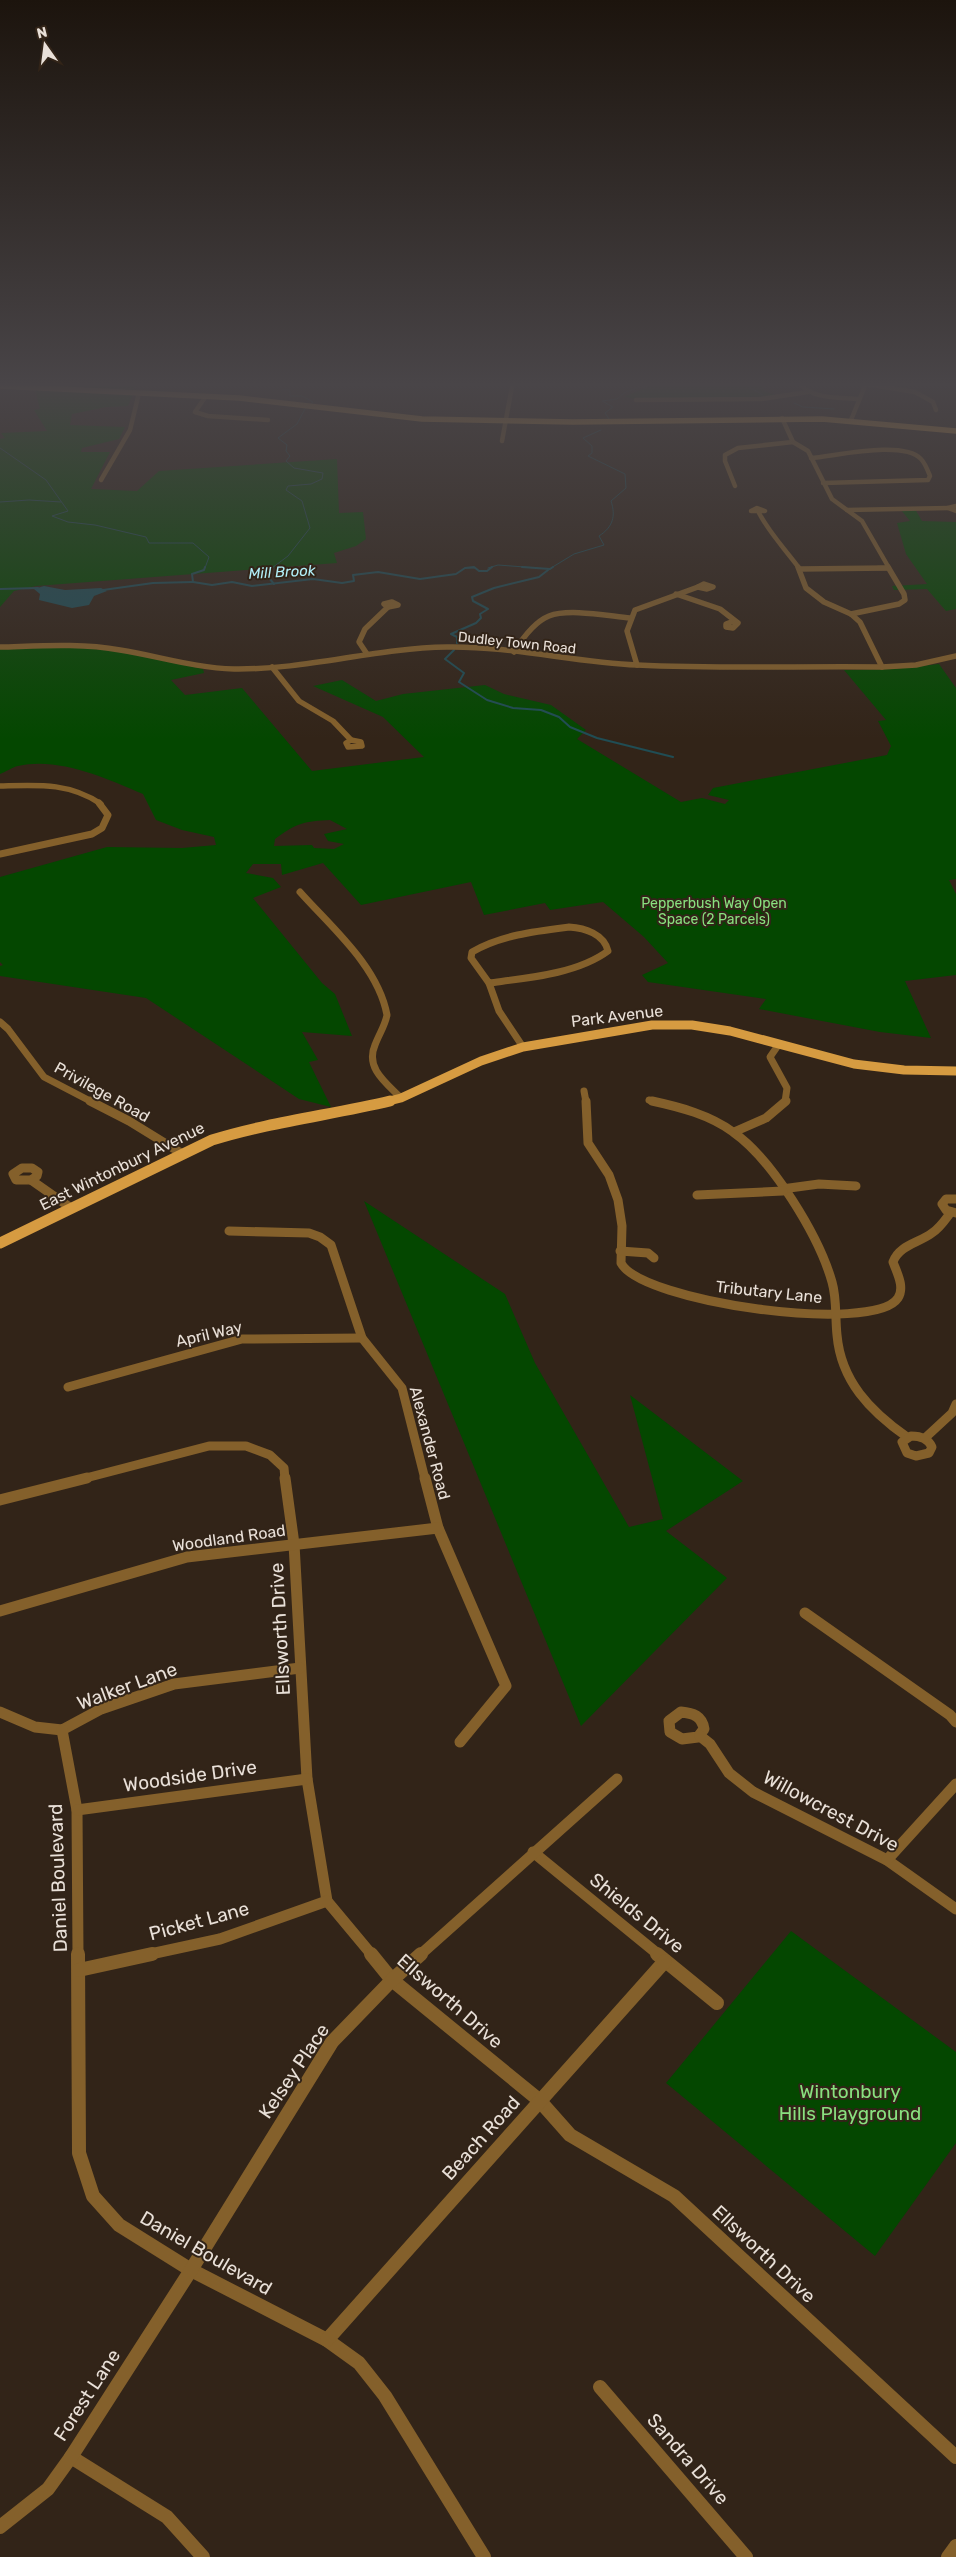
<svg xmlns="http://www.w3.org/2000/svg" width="956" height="2557" font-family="Rubik,sans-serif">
<rect width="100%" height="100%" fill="#322418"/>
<!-- green -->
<g fill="#044700" fill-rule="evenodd">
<polygon points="50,381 137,381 134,390 36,385"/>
<polygon points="678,381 750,381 763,387 764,391 779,396 643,400 624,397 647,387"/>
<polygon points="35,389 133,394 128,406 106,407 72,414 70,425 125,427 119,439 82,448 81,452 110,452 91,489 137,491 159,471 337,459 339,513 363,512 366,539 356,546 334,553 337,563 36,586 14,591 0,607 0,439 5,438 1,433 47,431 34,410 40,409"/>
<polygon points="915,509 922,521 956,522 956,609 946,611 927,589 894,590 892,586 927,584 906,554 897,523 910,521 901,510"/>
<path d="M73 647 116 651 203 669 204 673 171 680 185 695 242 688 312 771 424 757 383 717 313 686 342 680 376 701 403 694 485 685 504 694 551 705 586 730 577 739 681 802 702 798 725 804 729 800 708 795 713 788 887 755 891 746 878 721 886 720 844 670 894 669 939 664 956 688V879L949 880 956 894V975L905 981 931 1038 880 1032 759 1009 766 999 648 982 642 975 668 963 644 937 603 902 550 910 545 903 484 915 471 882 361 905 323 863 282 875 281 864H253L246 873 273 878 281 887 253 898 322 983 335 994 352 1036 302 1032 318 1060 309 1062 331 1107 299 1099 146 998 0 976V966L3 965 0 962V877L107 847 182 848 216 845 214 837 182 830 156 820 143 794C105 778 59 757 18 766 12 767 6 772 0 774V649ZM330 820 347 829 324 834 328 841 344 844 334 849 314 848 312 845 274 846 275 839C296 823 305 821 330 820Z"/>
<polygon points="364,1201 505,1294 535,1363 629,1527 663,1519 630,1395 743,1481 666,1531 727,1578 581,1726"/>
<polygon points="791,1931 956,2052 956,2143 875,2256 666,2083"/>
</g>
<!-- water -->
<polygon fill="#204d54" points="44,586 65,590 101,588 107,591 94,596 89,605 72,608 39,600 40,594 34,589"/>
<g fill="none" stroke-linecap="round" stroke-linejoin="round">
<!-- stream-far1 -->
<g stroke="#204d54" stroke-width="1">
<polyline points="276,381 282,389 290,390 290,396 302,396 313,402 310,405"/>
<polyline points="739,381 763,395"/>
<polyline points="794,403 803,407 834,409"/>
<polyline points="609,419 605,413 613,407 602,401 617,399 624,393 639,387 682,381"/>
<polyline points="0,448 46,480 68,511 52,516 68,522 95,525 146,537 149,543 193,543 209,557 205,568"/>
<polyline points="0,502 29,500 61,502"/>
<polyline points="272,568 288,556 310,528 302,501 286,490 288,486 311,484 322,479 323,473 294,468 286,461 290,456 286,451 287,445 278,438 297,424 306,407"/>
<polyline points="465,568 475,568"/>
<polyline points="488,568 498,565 538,568"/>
<path d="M551 568 574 554 604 545 599 536C613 527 616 516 611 501L626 488 625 474 588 456 592 453V446L583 438 601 430"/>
</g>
<!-- stream -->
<g stroke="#204d54" stroke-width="2">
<polyline points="205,567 204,570 192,574 193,582 212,585 232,582 252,586 313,579 342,583 354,581 353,575 378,572 420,579 456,574 465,568 474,567 479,571 487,571 492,567"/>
<polyline points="273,567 265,573 274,584"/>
<polyline points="522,567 550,569 553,567"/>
<polyline points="0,589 38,588"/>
<polyline points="103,590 153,583 193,582"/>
<polyline points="457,643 457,637 451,634 476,623 481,618 480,614 488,609 473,601 472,597 494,588 539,577 548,570"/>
<polyline points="454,650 445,659 464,673 459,682 487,700 513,708 541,710 559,717 570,727 597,738 673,757"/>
</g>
<!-- minor-far5 -->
<g stroke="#84602b" stroke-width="4.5">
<path d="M797 381C811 400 838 397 859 399"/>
<polyline points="953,381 956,382"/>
<polyline points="866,384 915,392 933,402 936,410"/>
<polyline points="206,396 195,412 208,416 268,420"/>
<polyline points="636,400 761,399 808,392"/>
<polyline points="782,418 793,442 808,451 832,499 862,521 889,568"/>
<polyline points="851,420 867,381"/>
<polyline points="502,441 513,381"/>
<path d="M811 458C836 456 903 440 921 459 925 463 928 471 930 476L928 480 823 483"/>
<polyline points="101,480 130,430 139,393"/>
<polyline points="735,486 725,461 725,455 738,448 793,442"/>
<polyline points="956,506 948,508 956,511"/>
<polygon points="757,508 765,511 751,511"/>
<polyline points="847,510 948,508"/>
<path d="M759 513C770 534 785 549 799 568"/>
<polyline points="878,568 888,568"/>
</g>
<!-- minor-far4 -->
<g stroke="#84602b" stroke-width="5.5">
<polyline points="798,567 806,588 824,602 851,614 860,622 882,667"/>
<polyline points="800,569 888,568"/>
<polygon points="704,584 713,587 707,589 698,587"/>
<polyline points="676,594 720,609 738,623 733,628 726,627 726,624 734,621"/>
<polygon points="392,602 398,605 388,607 384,604"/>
<polyline points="851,614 899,604 905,600 904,594 888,567"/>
<path d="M0 647C40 646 80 643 120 650 158 656 195 668 234 669 306 670 375 648 447 647 511 646 573 662 637 665 719 669 800 666 882 667L916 665 956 656"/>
<path d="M514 652C522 639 534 622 549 616 569 608 608 616 630 618"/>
<polyline points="367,654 359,642 365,629 388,607"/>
<polyline points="637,665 627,631 635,610 698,587"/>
<polyline points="272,667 299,701 333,721 351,740"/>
<polygon points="351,740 361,742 362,746 348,747 346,743"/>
<path d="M0 786C36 785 69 782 101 804"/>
</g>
<!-- minor-far3 -->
<g stroke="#84602b" stroke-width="7">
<polyline points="0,854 92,834 102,828 108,815 99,803"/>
<path d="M300 892C331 927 378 966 387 1015 385 1026 379 1034 375 1045 365 1068 386 1083 401 1098"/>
<path d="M569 927C585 928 604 934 608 951 577 974 527 978 489 983L471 958 472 952C501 935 537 931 569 927Z"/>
<polyline points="489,983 499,1011 523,1047"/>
<polyline points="0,1022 8,1029 44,1077 92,1102"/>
<polyline points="779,1044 770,1057 787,1088 785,1102"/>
<polyline points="584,1091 586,1102"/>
<polyline points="649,1100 658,1102"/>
</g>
<!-- minor-far2 -->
<g stroke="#84602b" stroke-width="9">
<polyline points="90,1101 129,1121 181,1153"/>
<path d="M586 1101 588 1143 609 1175 618 1200 622 1226 621 1263C641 1302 874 1335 898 1298 905 1287 897 1273 893 1262 899 1245 919 1243 932 1233 940 1228 945 1220 951 1212"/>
<path d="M652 1101C680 1107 710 1115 733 1132 772 1159 819 1236 832 1282 837 1299 835 1317 837 1335 841 1381 870 1411 907 1437"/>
<polyline points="734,1132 766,1118 786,1101"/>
<polygon points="22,1168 32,1168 38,1172 37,1176 31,1180 16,1180 13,1174"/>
<polyline points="31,1180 71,1208"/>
<polyline points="782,1189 819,1184 856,1186"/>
<polyline points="697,1195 783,1191"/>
<polyline points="956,1199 946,1199 942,1204 946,1210 956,1213"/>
<polyline points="229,1231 309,1233 320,1237 331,1245 362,1338 402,1388 425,1479"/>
<polyline points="620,1251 648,1253 654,1258"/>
<polyline points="68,1387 242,1339 362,1338"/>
<path d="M911 1436C920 1436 928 1438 932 1447L929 1453 916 1456 907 1453 902 1442Z"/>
<polyline points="925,1438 952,1413 956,1404"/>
<polyline points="82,1479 209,1446 246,1446 270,1455 284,1468 285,1479"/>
</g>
<!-- minor-far1 -->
<g stroke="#84602b" stroke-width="11">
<polyline points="285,1478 294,1544 307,1779 327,1901 372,1955"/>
<polyline points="425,1478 438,1528 506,1686 460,1742"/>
<polyline points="0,1500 87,1478"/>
<polyline points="0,1611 187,1557 438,1528"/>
<polyline points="805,1613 950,1715 956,1722"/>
<polyline points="0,1712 35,1727 62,1730 101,1709 174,1684 300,1668"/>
<path d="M681 1712C693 1713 702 1716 704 1729L698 1737 682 1739 670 1732 669 1721Z"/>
<polyline points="62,1730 77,1810 78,1955"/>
<polyline points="700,1736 710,1744 729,1773 753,1792 887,1860 956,1909"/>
<polyline points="77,1810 307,1779"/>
<polyline points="533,1852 659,1955"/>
<polyline points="887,1860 956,1784"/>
<polyline points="146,1955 220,1939 327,1901"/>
<polyline points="420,1955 617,1779"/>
</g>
<!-- minor -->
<g stroke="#84602b" stroke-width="14">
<polyline points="78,1954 79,2153 93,2196 119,2225 191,2270 327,2340 359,2363 385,2396 484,2557"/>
<polyline points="371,1954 392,1980 539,2100 570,2135 674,2196 956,2457"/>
<polyline points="657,1954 717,2003"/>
<polyline points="79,1970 152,1954"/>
<polyline points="327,2340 665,1961"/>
<polyline points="600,2387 746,2557"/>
<polyline points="71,2457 167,2517 203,2557"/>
<polyline points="0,2527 48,2489 71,2457 191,2270 332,2042 392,1980 421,1954"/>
<polyline points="948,2557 956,2546"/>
</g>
<!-- major-far2 -->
<polyline stroke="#d69b41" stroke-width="5.5" points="0,386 239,398 422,419 573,422 822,419 956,431"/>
<!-- major-far1 -->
<polyline stroke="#d69b41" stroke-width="9" points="385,1102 401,1098 481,1061 523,1047 652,1025 692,1025 730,1031 854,1064 904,1070 956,1071"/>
<!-- major -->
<path stroke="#d69b41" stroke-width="11" d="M0 1243 212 1140C270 1122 331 1115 390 1101"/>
</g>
<!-- sky -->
<linearGradient id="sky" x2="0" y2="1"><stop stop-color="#1c140d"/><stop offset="0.52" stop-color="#494548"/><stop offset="1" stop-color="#494548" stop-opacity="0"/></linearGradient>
<rect width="956" height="739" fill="url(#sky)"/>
<g text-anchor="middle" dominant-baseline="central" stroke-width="4" stroke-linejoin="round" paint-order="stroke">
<!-- far-street labels -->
<g font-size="14" fill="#e9e0d8" stroke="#322418">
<text transform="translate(517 643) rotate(6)">Dudley Town Road</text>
</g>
<!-- far-park labels -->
<g font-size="14" fill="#89e07f" stroke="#322418">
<text x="714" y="903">Pepperbush Way Open<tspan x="714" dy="16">Space (2 Parcels)</tspan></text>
</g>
<!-- far-water labels -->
<g font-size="15" font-style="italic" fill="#b1eef7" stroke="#322418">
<text transform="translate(282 572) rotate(-3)">Mill Brook</text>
</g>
<!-- street labels -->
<g font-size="16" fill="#e9e0d8" stroke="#322418">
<text transform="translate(617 1016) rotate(-7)">Park Avenue</text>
<text transform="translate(102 1092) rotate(29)">Privilege Road</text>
<text transform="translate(122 1166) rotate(-26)">East Wintonbury Avenue</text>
<text transform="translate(769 1292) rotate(6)">Tributary Lane</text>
<text transform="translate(209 1334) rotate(-13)">April Way</text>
<text transform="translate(430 1443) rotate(75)">Alexander Road</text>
<text transform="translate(229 1538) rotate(-8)">Woodland Road</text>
</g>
<!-- near-street labels -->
<g font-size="19" fill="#e9e0d8" stroke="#322418">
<text transform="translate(280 1629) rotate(-93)">Ellsworth Drive</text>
<text transform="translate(127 1686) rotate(-20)">Walker Lane</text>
<text transform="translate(190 1776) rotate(-8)">Woodside Drive</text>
<text transform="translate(831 1811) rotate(28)">Willowcrest Drive</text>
<text transform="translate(58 1878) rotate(-92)">Daniel Boulevard</text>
<text transform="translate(637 1913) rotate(39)">Shields Drive</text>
<text transform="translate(199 1921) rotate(-15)">Picket Lane</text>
<text transform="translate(450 2001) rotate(41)">Ellsworth Drive</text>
<text transform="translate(294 2071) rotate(-56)">Kelsey Place</text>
<text transform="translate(481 2138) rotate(-48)">Beach Road</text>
<text transform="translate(206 2253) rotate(30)">Daniel Boulevard</text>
<text transform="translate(764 2254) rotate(43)">Ellsworth Drive</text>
<text transform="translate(87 2395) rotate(-57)">Forest Lane</text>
<text transform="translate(688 2459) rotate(49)">Sandra Drive</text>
</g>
<!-- near-park labels -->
<g font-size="19" fill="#89e07f" stroke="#322418">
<text x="850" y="2091">Wintonbury<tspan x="850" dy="22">Hills Playground</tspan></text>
</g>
</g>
<!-- north arrow -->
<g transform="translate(45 45) rotate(346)" stroke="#322418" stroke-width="4" paint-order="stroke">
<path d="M0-4L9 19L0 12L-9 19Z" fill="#e9e0d8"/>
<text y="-8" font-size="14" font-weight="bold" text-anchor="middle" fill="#e9e0d8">N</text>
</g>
</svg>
